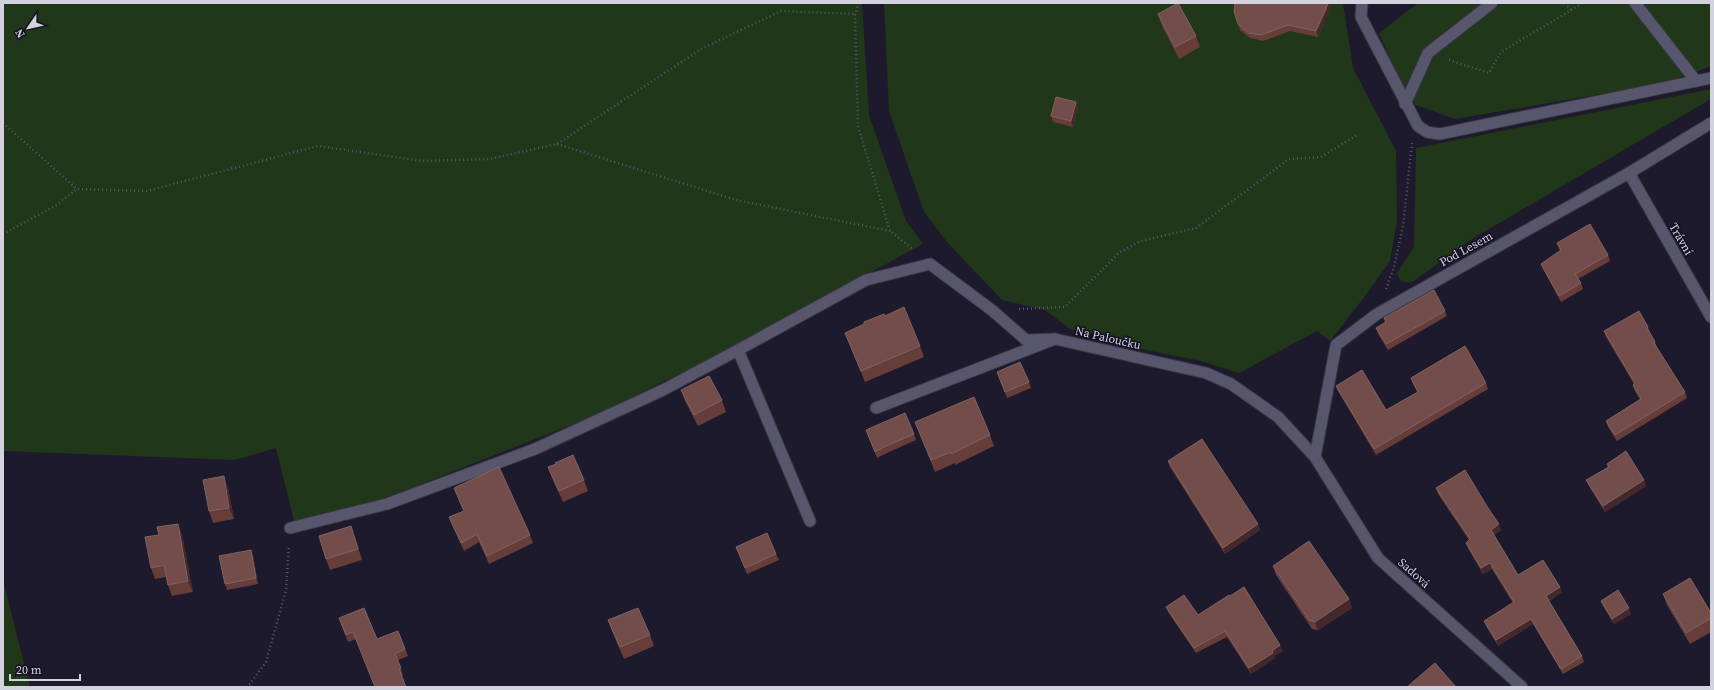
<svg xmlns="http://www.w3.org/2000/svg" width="1714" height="690" font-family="'Source Serif 4',serif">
<rect width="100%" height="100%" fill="#1d1a2d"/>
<!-- green -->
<g fill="#21371a">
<polygon points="3,3 862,3 869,115 906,221 923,244 710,359 591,417 374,503 295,525 276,448 235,460 3,451"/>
<polygon points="884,3 1343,3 1353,68 1396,151 1397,221 1390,261 1365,296 1330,341 1317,331 1239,373 1201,361 1136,348 1093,333 1070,329 1045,310 1002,300 947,242 924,212 889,111"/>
<polygon points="1418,3 1711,3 1711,66 1666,83 1455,119 1410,103 1379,33"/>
<polygon points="1711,89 1711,99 1472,239 1411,283 1401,281 1397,273 1414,247 1416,148"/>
<polygon points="3,580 30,687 3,687"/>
</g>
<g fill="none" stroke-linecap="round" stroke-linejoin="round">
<!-- service casing -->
<g stroke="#393645" stroke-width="13">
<g id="service">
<polyline points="1635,3 1696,81"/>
<polyline points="1405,104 1428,53 1492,3"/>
</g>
</g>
<!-- minor casing -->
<g stroke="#393645" stroke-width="13">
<g id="minor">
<polyline points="1362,3 1361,17 1418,126 1427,132 1440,134 1711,78"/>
<polyline points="1629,173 1711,317"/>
<polyline points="738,350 810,521"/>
<polyline points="876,408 1055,339 1206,373 1231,384 1278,417 1315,457 1378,558 1522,687"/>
<polyline points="1315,457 1336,345 1377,314 1629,173 1711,123"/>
<polyline points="290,528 387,504 535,449 663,390 738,350 866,280 930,264 993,311 1026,340 1055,339"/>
</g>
</g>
<!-- path -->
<g stroke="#595768" stroke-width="2.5" stroke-dasharray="1 3" stroke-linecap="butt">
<polyline points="859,3 855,14 858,126 890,231 914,250"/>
<polyline points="1565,3 1571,10"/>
<polyline points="1449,60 1489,73 1501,52 1583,3"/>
<polyline points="3,123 77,189"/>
<polyline points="557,144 736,200 890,231"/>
<polyline points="3,234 55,206 77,189 147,191 318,146 423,161 489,159 557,144 701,49 781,11 855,14"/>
<polyline points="1386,289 1394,267 1403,226 1412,143"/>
<polyline points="1019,309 1065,307 1120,252 1141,241 1196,228 1289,159 1321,157 1357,135"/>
<polyline points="246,687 250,684 266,662 286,590 289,545"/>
</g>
<!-- service -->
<use href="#service" stroke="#58566d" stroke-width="11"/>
<!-- minor -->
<use href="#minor" stroke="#58566d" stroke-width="11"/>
</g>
<!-- wall -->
<g fill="#663d38">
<polygon points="1234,11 1328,15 1318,37 1290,31 1263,41 1250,38 1240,30"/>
<polygon points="1158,14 1196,36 1200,47 1179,59 1162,26"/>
<polygon points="1078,107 1073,127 1053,122 1051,116"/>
<polygon points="1557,243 1608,255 1610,261 1578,279 1581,283 1583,289 1561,302 1543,269 1541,264 1560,251"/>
<polygon points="1445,311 1447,316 1388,350 1378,334 1376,328 1385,322 1384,318"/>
<polygon points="885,316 920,346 924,357 865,382 845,333"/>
<polygon points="1648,327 1650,333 1655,342 1657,348 1685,392 1687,398 1617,441 1608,427 1606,421 1640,399 1635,391 1633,385 1634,384 1606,337 1604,331"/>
<polygon points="997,372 1029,382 1031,388 1007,398"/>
<polygon points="1411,378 1486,383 1488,389 1376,455 1338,391 1336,386 1386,410 1418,393 1413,384"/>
<polygon points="681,390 722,400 726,412 698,426 685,401"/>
<polygon points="915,422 990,435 994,446 955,465 955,463 935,472"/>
<polygon points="866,430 914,434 916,440 887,453 877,458"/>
<polygon points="1168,461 1260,530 1225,554 1170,467"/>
<polygon points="556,464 584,480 588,491 563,502 552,478 548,467"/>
<polygon points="1607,464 1644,480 1646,486 1605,512 1589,486 1586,480 1608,467"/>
<polygon points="228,488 234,519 213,523 209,511"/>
<polygon points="454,488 530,535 533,543 489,564 479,542 464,551 449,517 464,511"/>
<polygon points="1436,488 1488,508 1501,530 1494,535 1518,575 1562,592 1549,601 1582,656 1584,662 1563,674 1533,624 1498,646 1486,626 1484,621 1513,603 1492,569 1483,574 1468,548 1466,543 1469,540 1438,494"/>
<polygon points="178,524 182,535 193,592 172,596 168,585 166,577 155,579 151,568 159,535"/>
<polygon points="355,537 362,560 330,570 326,559"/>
<polygon points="736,547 776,554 779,560 747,574"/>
<polygon points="251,550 253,555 258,584 227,590 225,584"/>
<polygon points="1273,566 1349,599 1352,608 1318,630 1312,629 1276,575"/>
<polygon points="1663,594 1711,613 1711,632 1690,644 1667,605"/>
<polygon points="1601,601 1631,614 1614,624 1603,606"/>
<polygon points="1166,607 1198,615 1283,651 1274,656 1275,658 1251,674 1227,637 1196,653 1168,612"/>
<polygon points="339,618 377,639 398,631 408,656 398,660 403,675 402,676 356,639 348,642"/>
<polygon points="608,620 650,635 654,646 624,659 612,631"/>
</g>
<!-- shaded-wall -->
<g fill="#44282c">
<polygon points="1328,3 1331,3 1328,15 1318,37 1316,31"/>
<polygon points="1076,102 1078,107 1073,127 1071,121"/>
<polygon points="1648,327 1650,333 1649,334 1647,328"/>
<polygon points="224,476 228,488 234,519 229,508"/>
<polygon points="1644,480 1646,486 1605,512 1603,506"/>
<polygon points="178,524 182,535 193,592 188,581"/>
<polygon points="1258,524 1260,530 1225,554 1223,548"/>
<polygon points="1499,524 1501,530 1493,535 1491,530"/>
<polygon points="251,550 253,555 258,584 256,578"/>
<polygon points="1490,563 1492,569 1483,574 1481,568"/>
<polygon points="1560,587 1562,592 1548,601 1546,596"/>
<polygon points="1349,599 1352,608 1318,630 1315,622"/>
<polygon points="1629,608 1631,614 1614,624 1612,619"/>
<polygon points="1531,619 1533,624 1498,646 1496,640"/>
<polygon points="1280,645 1283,651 1274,656 1275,658 1251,674 1249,668 1272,651"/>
</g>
<!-- building -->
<g fill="#724d4a" stroke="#816261">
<polygon points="1178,3 1196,36 1175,47 1158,14"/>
<polygon points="1235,3 1328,3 1326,9 1316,31 1288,25 1261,35 1248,33 1238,24 1234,11"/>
<polygon points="1056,97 1076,102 1071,121 1051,116"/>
<polygon points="1590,224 1608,255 1575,274 1581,283 1559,296 1541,264 1561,250 1557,243"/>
<polygon points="1434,290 1445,311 1386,344 1376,328 1386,322 1384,318"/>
<polygon points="904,307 920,346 861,371 845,333 864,324 864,322 884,314 885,316"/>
<polygon points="1639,311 1648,327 1647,328 1655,342 1654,343 1685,392 1615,435 1606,421 1641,399 1633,385 1635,383 1604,331"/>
<polygon points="1465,346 1486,383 1374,449 1336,386 1362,370 1386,410 1418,392 1411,378"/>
<polygon points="1020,362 1029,382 1005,392 997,372"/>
<polygon points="709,376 722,400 694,415 681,390"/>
<polygon points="974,397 990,435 951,454 951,452 931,460 915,422"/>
<polygon points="905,413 914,434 884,447 875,452 866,430"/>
<polygon points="1202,439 1258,524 1223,548 1168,461"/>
<polygon points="1626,451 1644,480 1603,506 1586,480 1609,467 1607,464"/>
<polygon points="573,455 584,480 559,491 548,467 556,464 555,463"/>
<polygon points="499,467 530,535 487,556 477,534 461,543 449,517 464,511 454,488"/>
<polygon points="1465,470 1488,508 1499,524 1491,530 1518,575 1543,560 1560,587 1546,596 1582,656 1561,669 1531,619 1496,640 1484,621 1514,602 1490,563 1481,568 1466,543 1470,539 1436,488"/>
<polygon points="224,476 229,508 209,511 203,480"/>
<polygon points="178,524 188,581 168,585 164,565 151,568 145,537 159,535 157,527"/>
<polygon points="351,526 358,549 326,559 319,536"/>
<polygon points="767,533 776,554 745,568 736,547"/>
<polygon points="1309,541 1349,599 1315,622 1309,620 1273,566"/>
<polygon points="251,550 256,578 225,584 219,556"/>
<polygon points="1690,578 1711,613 1711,618 1686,633 1663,594"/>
<polygon points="1244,587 1280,645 1272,651 1273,653 1249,668 1225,631 1194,648 1166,607 1184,595 1198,615 1229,595 1230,596"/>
<polygon points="1618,590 1629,608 1612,619 1601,601"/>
<polygon points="364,608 377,639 398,631 405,649 395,654 401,668 399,669 406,687 375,687 353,632 346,635 339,618"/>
<polygon points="638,608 650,635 620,647 608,620"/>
<polygon points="1435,663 1456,687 1407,687"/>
</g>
<g text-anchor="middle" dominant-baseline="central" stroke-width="3" stroke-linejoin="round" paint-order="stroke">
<!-- street labels -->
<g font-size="12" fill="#d3d2df" stroke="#141123">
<text transform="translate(1681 239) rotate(60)">Trávní</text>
<text transform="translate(1466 249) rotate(-29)">Pod Lesem</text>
<text transform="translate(1108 338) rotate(13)">Na Paloučku</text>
<text transform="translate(1414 573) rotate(42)">Sadová</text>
</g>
</g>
<!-- border -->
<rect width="1714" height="690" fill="none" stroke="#d3d2df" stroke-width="8"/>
<!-- north arrow -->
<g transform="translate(28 28) rotate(236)" stroke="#141123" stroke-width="3" paint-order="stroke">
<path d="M0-3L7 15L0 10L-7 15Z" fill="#d3d2df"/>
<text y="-6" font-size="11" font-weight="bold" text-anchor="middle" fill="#d3d2df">N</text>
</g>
<!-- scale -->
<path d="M10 674v6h70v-6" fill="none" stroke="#d3d2df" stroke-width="2"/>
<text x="16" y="674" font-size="12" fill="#d3d2df" stroke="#141123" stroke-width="3" paint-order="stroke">20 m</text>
</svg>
